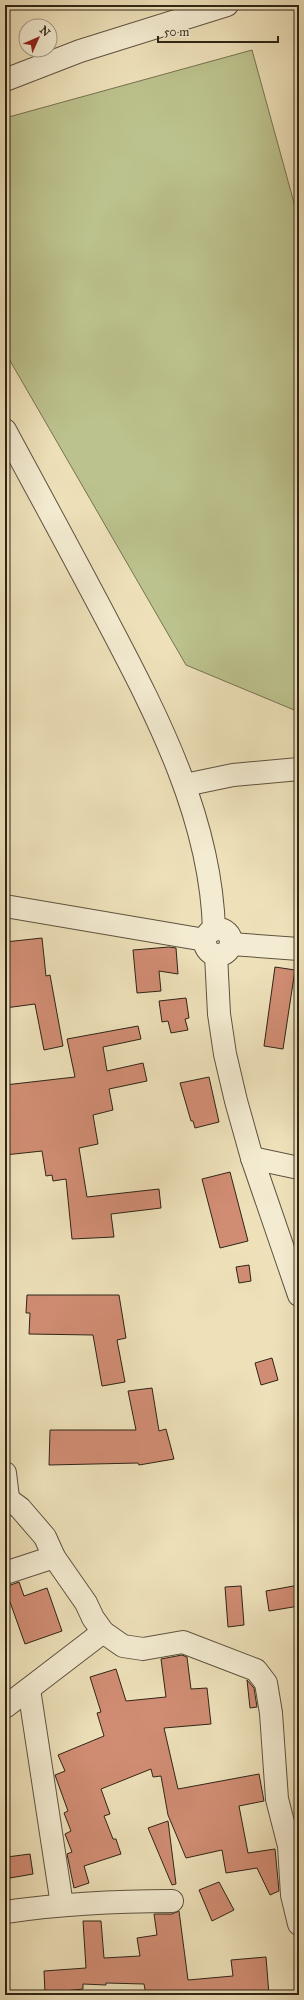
<svg xmlns="http://www.w3.org/2000/svg" width="304" height="2000" font-family="'IM FELL Great Primer',serif">
<rect width="100%" height="100%" fill="#eee1ba"/>
<filter id="stains"><feTurbulence type="fractalNoise" baseFrequency=".005" numOctaves="4"/><feColorMatrix values="0 0 0 0 .2 0 0 0 0 .09 0 0 0 0 .02 0 0 0 .5 -.17"/></filter>
<radialGradient id="worn" r=".72"><stop offset=".6" stop-color="#630" stop-opacity="0"/><stop offset="1" stop-color="#630" stop-opacity=".3"/></radialGradient>
<!-- green -->
<polygon fill="#bcc28d" stroke="#757352" points="252,50 299,221 299,712 186,665 5,352 5,118"/>
<!-- building -->
<g fill="#d18d74" stroke="#2e2416">
<polygon points="42,938 46,976 50,975 63,1046 44,1050 35,1004 5,1008 5,942"/>
<polygon points="169,947 176,948 178,974 159,971 161,991 137,993 133,950"/>
<polygon points="275,967 295,970 283,1049 264,1046"/>
<polygon points="186,998 189,1018 185,1019 188,1030 171,1033 168,1021 162,1022 159,1001"/>
<polygon points="138,1026 141,1039 103,1047 107,1071 143,1063 147,1081 109,1089 113,1110 93,1115 98,1144 79,1148 87,1197 159,1189 161,1208 111,1214 114,1237 72,1239 66,1179 53,1181 52,1175 46,1176 42,1151 5,1155 5,1085 75,1077 67,1039"/>
<polygon points="209,1077 219,1122 195,1128 193,1121 191,1121 180,1083"/>
<polygon points="230,1172 248,1241 220,1248 202,1179"/>
<polygon points="249,1265 251,1281 239,1283 236,1267"/>
<polygon points="27,1295 119,1295 126,1338 117,1340 125,1382 102,1386 93,1335 29,1334 30,1313 26,1313"/>
<polygon points="272,1358 278,1380 261,1385 255,1363"/>
<polygon points="152,1388 159,1431 166,1429 174,1459 139,1465 138,1463 49,1465 50,1430 136,1430 128,1391"/>
<polygon points="19,1582 24,1596 47,1588 62,1631 25,1644 5,1588 5,1587"/>
<polygon points="299,1585 299,1606 269,1611 266,1591"/>
<polygon points="241,1586 244,1625 228,1627 225,1587"/>
<polygon points="182,1655 187,1657 191,1689 207,1688 211,1724 164,1728 178,1789 259,1774 264,1801 239,1806 248,1853 275,1849 279,1891 270,1895 257,1868 226,1873 222,1850 186,1858 168,1815 161,1776 153,1777 151,1769 101,1789 110,1814 104,1816 113,1839 116,1839 121,1854 84,1866 89,1883 74,1888 67,1854 72,1852 65,1834 71,1831 64,1813 68,1811 55,1775 65,1771 58,1755 104,1736 97,1713 101,1712 90,1677 116,1669 126,1701 166,1697 161,1659"/>
<polygon points="247,1680 254,1688 257,1707 250,1708"/>
<polygon points="168,1821 176,1884 172,1885 148,1828"/>
<polygon points="30,1854 33,1874 10,1878 7,1857"/>
<polygon points="219,1882 234,1910 212,1921 199,1890"/>
<polygon points="179,1911 188,1980 233,1976 231,1960 266,1957 269,1995 146,1995 144,1984 106,1983 106,1985 83,1984 83,1989 45,1993 44,1971 86,1968 83,1921 101,1921 104,1958 140,1956 137,1938 157,1935 154,1914 172,1914"/>
</g>
<g fill="none" stroke-linecap="round" stroke-linejoin="round">
<!-- minor casing -->
<g stroke="#5e533f" stroke-width="24">
<g id="minor">
<polyline points="5,80 80,51 227,5"/>
<path d="M5 430C40 495 75 559 109 624 159 719 211 820 214 930"/>
<polyline points="185,785 233,775 299,769"/>
<polyline points="5,906 205,940"/>
<circle cx="218" cy="942" r="13"/>
<polyline points="231,944 299,949"/>
<polyline points="216,955 219,1014 225,1054 236,1101 252,1158 299,1295"/>
<polyline points="252,1158 299,1168"/>
<polyline points="5,1473 8,1498"/>
<polyline points="5,1497 20,1508 45,1537 54,1557 86,1603 93,1618 103,1632 123,1646 143,1649 183,1642 256,1670 266,1683 271,1713 277,1799 289,1846 292,1895 299,1924"/>
<polyline points="5,1573 54,1557"/>
<polyline points="29,1689 62,1905"/>
<polyline points="5,1707 103,1632"/>
<path d="M5 1912C61 1904 116 1901 172 1901"/>
</g>
</g>
<!-- minor -->
<use href="#minor" stroke="#f4ecd2" stroke-width="22"/>
</g>
<!-- margin -->
<rect width="304" height="2000" fill="none" stroke="#eee1ba" stroke-width="20"/>
<rect x="6" y="6" width="292" height="1988" fill="none" stroke="#2e2416" stroke-width="2"/>
<rect x="10" y="10" width="284" height="1980" fill="none" stroke="#2e2416"/>
<!-- north arrow -->
<g transform="translate(38 38) rotate(45)"><circle r="19" fill="#f4ecd2" stroke="#a59c87"/>
<path d="M0-3L7 15L0 10L-7 15Z" fill="#8f2418"/>
<text y="-6" font-size="11" font-weight="bold" text-anchor="middle" fill="#2e2416">N</text>
</g>
<!-- scale -->
<path d="M158 36v6h120v-6" fill="none" stroke="#2e2416" stroke-width="2"/>
<text x="164" y="36" font-size="12" fill="#2e2416" stroke="#f4ecd2" stroke-width="3" paint-order="stroke">50 m</text>
<rect width="100%" height="100%" filter="url(#stains)"/>
<rect width="100%" height="100%" fill="url(#worn)"/>
</svg>
